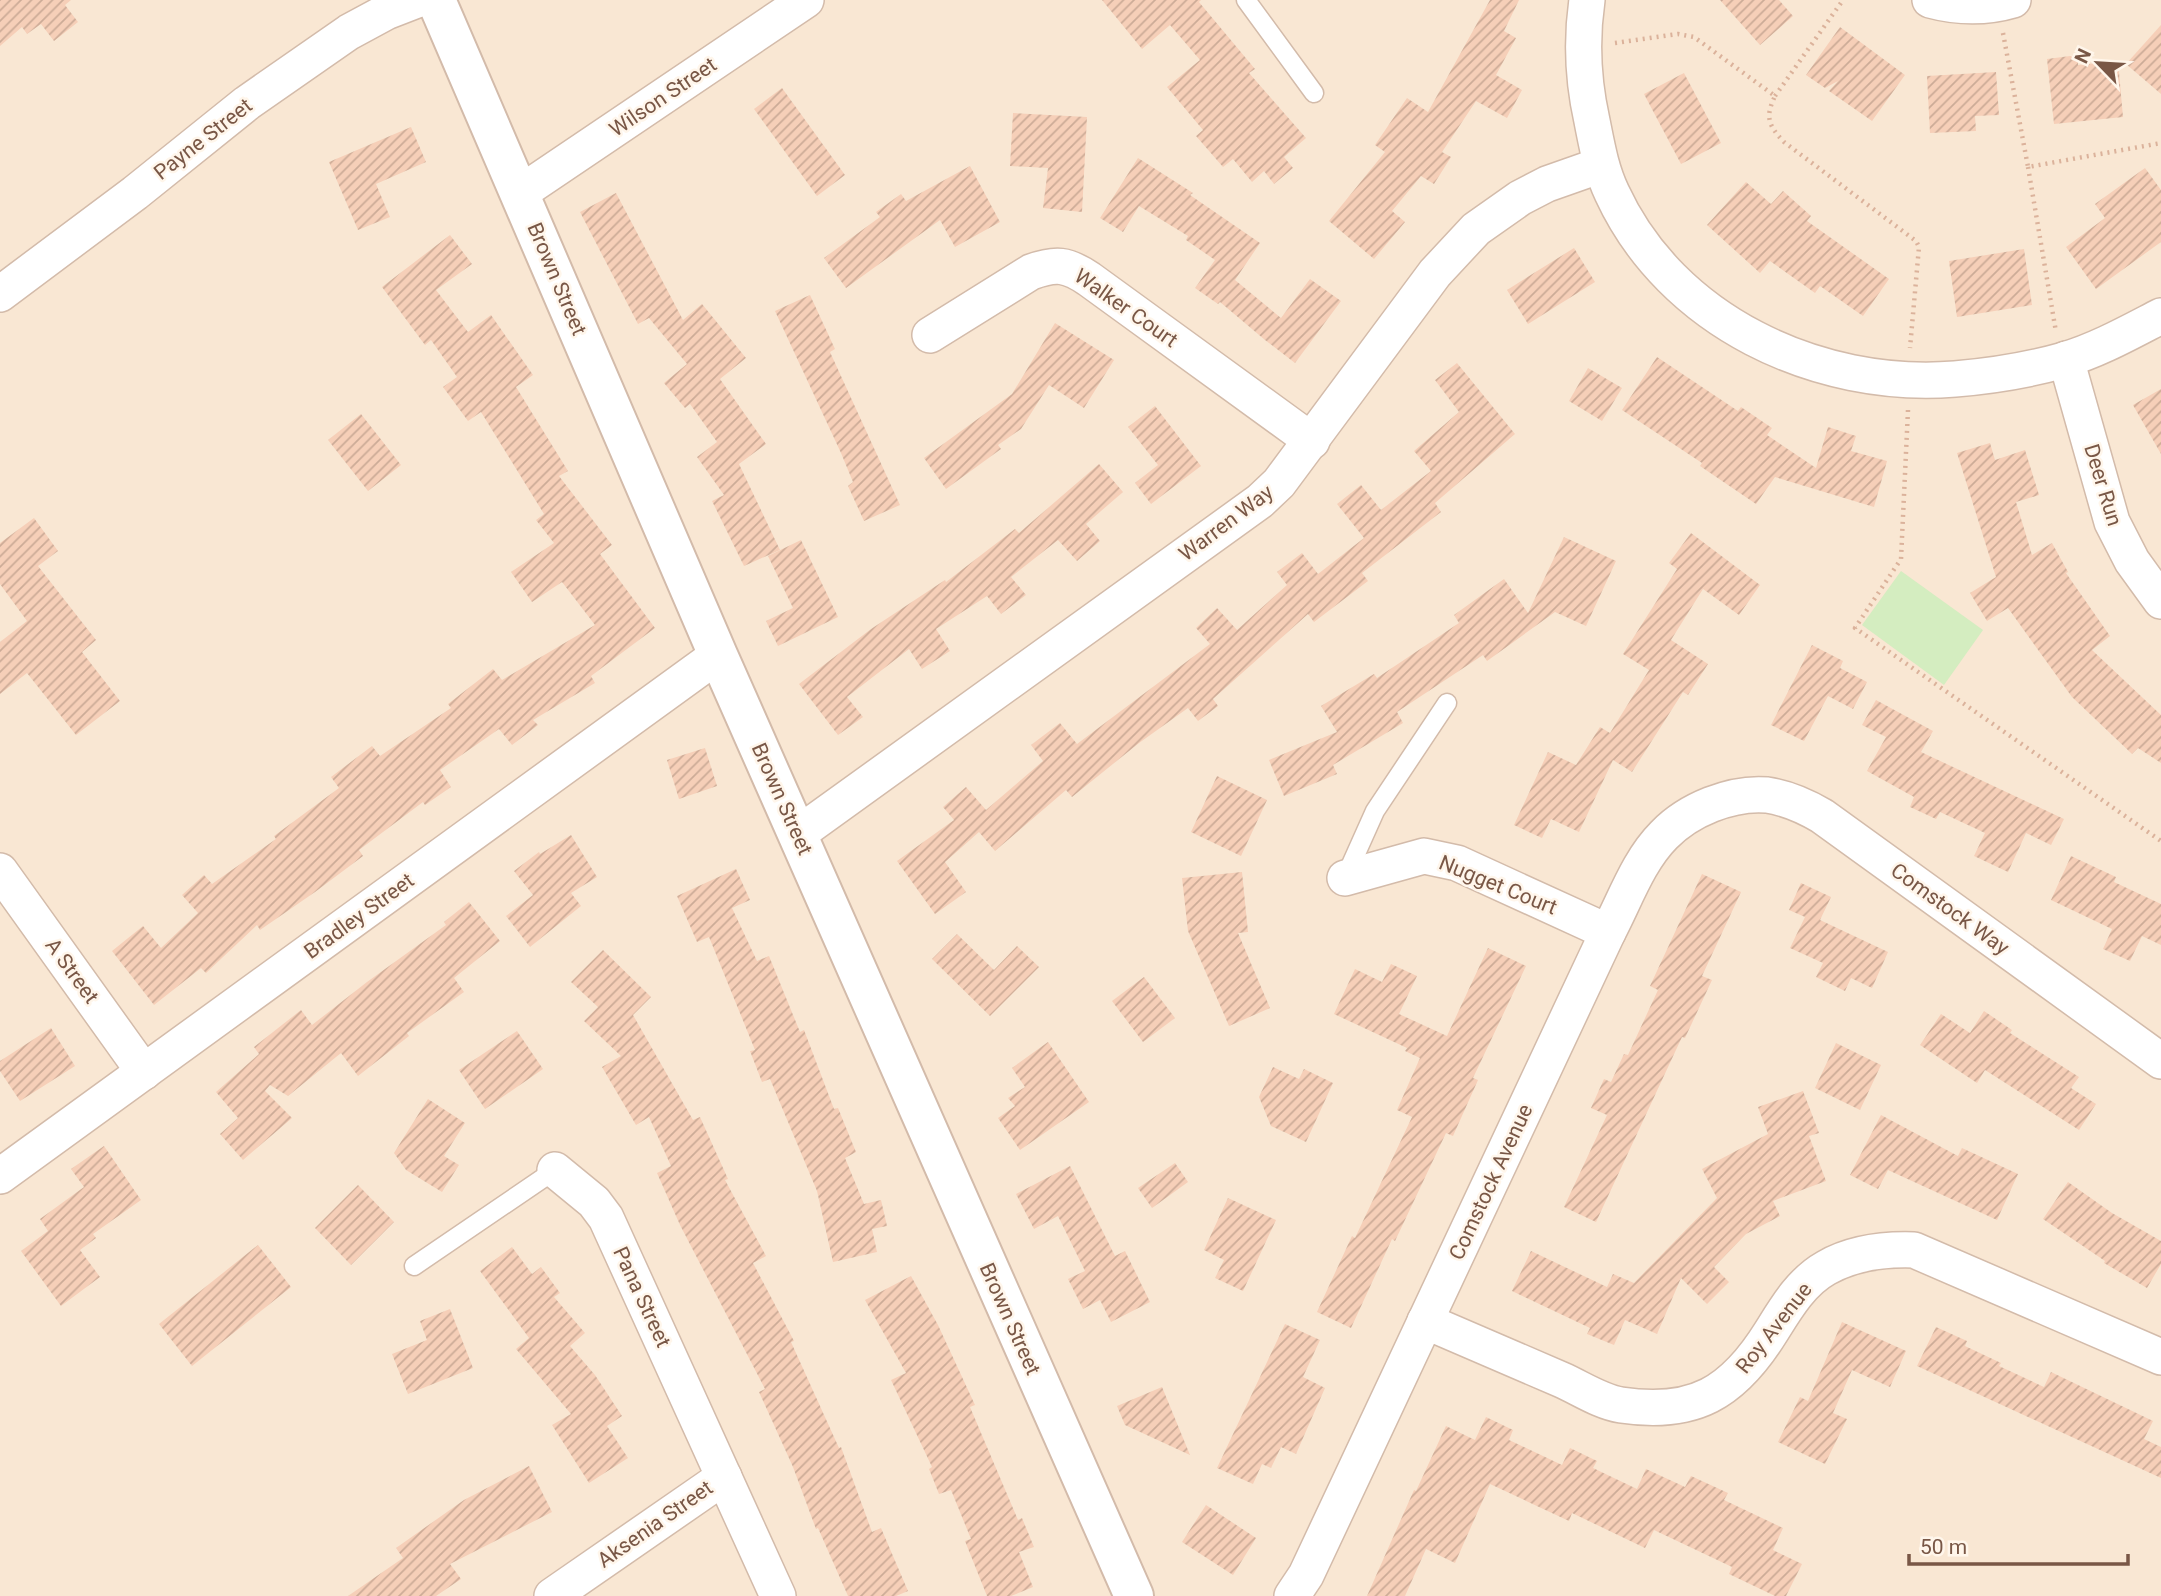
<svg xmlns="http://www.w3.org/2000/svg" width="2161" height="1596" font-family="Roboto,sans-serif">
<defs>
<pattern id="building-hatch" width="6" height="6" patternUnits="userSpaceOnUse" patternTransform="scale(1.75)"><rect width="6" height="6" fill="#f6cfb8"/><path d="M-1 1l2-2M0 6l6-6M5 7l2-2" fill="none" stroke="#ccab97"/></pattern>
</defs>
<rect width="100%" height="100%" fill="#fef3e3"/>
<!-- residential -->
<rect fill="#f9e7d3" x="0" y="0" width="2161" height="1596"/>
<!-- pitch -->
<polygon fill="#d4edc0" points="1901,571 1983,630 1944,685 1862,625"/>
<!-- building -->
<g fill="url(#building-hatch)">
<polygon points="0,0 71,0 65,5 78,22 54,41 41,24 27,34 22,27 0,46"/>
<polygon points="1102,0 1201,0 1199,2 1255,69 1249,73 1306,138 1284,157 1293,168 1274,184 1264,171 1252,182 1233,159 1223,167 1196,136 1203,130 1167,87 1200,60 1170,25 1142,49"/>
<polygon points="1490,0 1519,0 1504,31 1516,38 1496,75 1522,90 1507,118 1476,101 1442,152 1451,157 1434,184 1421,176 1392,211 1405,222 1374,259 1329,221 1385,152 1375,145 1407,98 1428,112"/>
<polygon points="1720,0 1779,0 1793,16 1760,45"/>
<polygon points="2161,25 2161,94 2126,64"/>
<polygon points="1840,27 1905,75 1872,121 1829,91 1838,81 1825,88 1806,75"/>
<polygon points="2078,55 2078,65 2118,61 2123,117 2054,124 2047,59"/>
<polygon points="1996,72 1999,115 1975,116 1976,131 1930,133 1927,76"/>
<polygon points="1684,73 1721,143 1681,164 1644,94"/>
<polygon points="782,88 845,175 817,196 754,109"/>
<polygon points="1013,113 1087,117 1082,212 1043,208 1048,168 1010,166"/>
<polygon points="411,127 426,162 376,184 390,217 358,230 329,162"/>
<polygon points="1138,158 1193,193 1190,195 1260,243 1235,280 1281,318 1310,279 1341,301 1295,363 1265,340 1220,302 1218,304 1195,288 1215,260 1186,240 1188,236 1139,206 1123,232 1100,218"/>
<polygon points="970,166 1000,222 955,247 940,220 846,288 824,258 880,217 876,212 901,194 906,201"/>
<polygon points="2145,168 2161,190 2161,242 2096,289 2066,247 2105,218 2095,204"/>
<polygon points="1746,182 1771,204 1783,191 1811,216 1807,221 1889,279 1863,316 1820,286 1815,293 1770,261 1760,273 1707,225"/>
<polygon points="616,193 683,320 702,304 746,358 720,379 766,444 739,464 780,550 744,566 712,501 724,495 697,457 717,442 690,404 685,408 664,383 687,364 649,318 638,324 580,212"/>
<polygon points="450,235 472,264 436,290 468,332 491,315 533,375 516,387 568,471 559,476 612,545 600,554 655,628 591,676 595,683 533,720 538,725 512,745 499,729 440,770 451,787 425,805 423,802 359,850 363,856 315,892 260,930 257,925 206,973 201,968 154,1005 112,951 143,926 161,948 198,913 182,895 204,875 212,884 276,839 274,836 339,788 331,777 372,746 380,756 451,708 448,704 493,669 502,680 595,625 562,582 532,602 511,572 554,543 536,520 544,514 481,412 468,421 443,387 457,377 431,340 425,345 382,287"/>
<polygon points="1574,248 1595,282 1528,324 1507,290"/>
<polygon points="2024,249 2032,305 1957,317 1949,261"/>
<polygon points="810,295 835,349 830,352 900,505 864,521 848,486 853,482 841,453 775,311"/>
<polygon points="1055,323 1114,360 1084,408 1049,385 1021,429 998,445 1001,449 946,489 924,458 1012,394"/>
<polygon points="1657,357 1738,411 1741,407 1772,428 1767,435 1816,468 1828,427 1856,436 1851,451 1887,461 1874,507 1775,477 1756,504 1700,466 1702,463 1622,410"/>
<polygon points="1457,363 1515,434 1435,503 1441,512 1362,573 1368,581 1314,622 1308,614 1213,699 1218,706 1198,721 1188,708 1139,743 1072,797 1066,790 995,851 979,832 945,862 966,892 935,914 897,861 954,820 943,807 966,787 986,810 1043,761 1031,745 1060,723 1077,744 1210,644 1196,628 1217,608 1237,630 1287,585 1277,572 1302,553 1318,574 1364,538 1337,504 1361,485 1381,510 1431,471 1414,451 1459,412 1435,380"/>
<polygon points="1588,368 1622,388 1602,421 1569,401"/>
<polygon points="2161,389 2161,454 2133,405"/>
<polygon points="1155,406 1201,466 1151,504 1135,483 1158,465 1128,427"/>
<polygon points="361,414 401,465 368,491 328,440"/>
<polygon points="1990,443 1995,460 2025,450 2039,495 2016,502 2032,555 2052,543 2068,572 2066,573 2110,636 2092,650 2161,715 2161,763 2138,748 2132,754 2072,697 2008,608 1987,621 1970,593 1996,577 1957,453"/>
<polygon points="1099,464 1123,492 1086,524 1100,541 1077,561 1058,540 1011,577 1026,595 1001,614 987,596 936,629 950,651 922,669 909,649 847,697 863,717 838,735 799,684 871,629 945,580 946,582 1015,529 1019,533"/>
<polygon points="34,518 58,551 38,566 96,640 82,652 120,701 76,735 27,673 0,694 0,642 27,621 0,584 0,543"/>
<polygon points="1691,533 1760,585 1739,615 1703,589 1671,640 1708,664 1688,695 1683,692 1632,772 1613,760 1579,832 1551,819 1542,838 1514,825 1548,752 1576,765 1600,727 1610,733 1649,670 1623,654 1677,569 1669,563"/>
<polygon points="1564,537 1616,561 1586,626 1555,612 1487,661 1483,655 1397,712 1403,723 1333,765 1337,774 1284,796 1269,760 1337,732 1321,706 1374,674 1377,678 1459,623 1454,615 1504,579 1528,613"/>
<polygon points="801,540 838,617 778,646 766,621 793,608 768,556"/>
<polygon points="1812,645 1843,661 1840,668 1867,682 1853,709 1828,696 1804,741 1771,725"/>
<polygon points="1876,700 1933,731 1921,752 2064,819 2051,845 2026,833 2008,872 1974,856 1985,833 1940,812 1936,819 1910,807 1914,797 1867,771 1886,737 1862,725"/>
<polygon points="705,748 717,786 679,799 667,760"/>
<polygon points="1217,776 1267,800 1241,856 1191,832"/>
<polygon points="571,835 597,877 571,893 581,906 530,947 506,916 533,895 514,871 539,852 540,854"/>
<polygon points="2071,856 2116,877 2114,882 2161,904 2161,945 2142,936 2130,961 2103,949 2112,929 2051,900"/>
<polygon points="736,869 750,900 732,908 757,961 769,956 800,1032 804,1030 834,1109 838,1108 856,1152 845,1158 864,1204 881,1200 887,1226 872,1229 877,1252 833,1262 817,1191 770,1079 762,1082 750,1051 755,1050 709,937 697,942 677,896"/>
<polygon points="1242,872 1248,932 1238,933 1270,1008 1229,1026 1188,931 1182,878"/>
<polygon points="1702,874 1741,892 1702,976 1712,980 1685,1038 1682,1037 1596,1222 1564,1207 1607,1115 1591,1108 1604,1079 1611,1082 1624,1054 1628,1055 1658,990 1650,986"/>
<polygon points="1801,883 1831,897 1820,920 1888,952 1872,988 1851,978 1845,991 1816,977 1823,963 1790,948 1805,917 1789,910"/>
<polygon points="469,902 500,941 454,978 464,992 407,1033 409,1036 358,1076 341,1053 288,1096 270,1085 265,1091 292,1118 243,1160 220,1134 238,1118 216,1092 259,1054 254,1047 301,1010 312,1025 367,982 446,925 444,922"/>
<polygon points="957,934 994,970 1017,946 1039,967 990,1016 932,959"/>
<polygon points="1488,948 1526,966 1473,1078 1478,1080 1453,1136 1446,1133 1395,1241 1392,1239 1351,1328 1317,1312 1352,1236 1355,1238 1412,1117 1397,1110 1420,1058 1405,1051 1407,1048 1334,1014 1355,969 1382,982 1391,964 1417,976 1399,1014 1447,1036"/>
<polygon points="603,950 651,997 633,1015 693,1120 700,1117 728,1179 725,1180 766,1256 753,1263 794,1341 791,1342 839,1448 841,1447 872,1532 881,1528 908,1591 896,1596 848,1596 818,1528 816,1529 793,1467 759,1392 765,1389 680,1225 657,1173 671,1166 649,1117 636,1125 602,1067 621,1056 584,1021 598,1007 571,982"/>
<polygon points="1144,977 1175,1018 1143,1042 1112,1001"/>
<polygon points="1984,1011 2012,1030 2010,1033 2079,1077 2071,1088 2096,1104 2079,1130 1985,1070 1977,1083 1920,1045 1941,1014 1970,1033"/>
<polygon points="51,1028 75,1066 20,1101 0,1071 0,1061"/>
<polygon points="517,1031 543,1069 485,1109 459,1070"/>
<polygon points="1048,1042 1089,1102 1020,1150 998,1118 1015,1106 1008,1098 1025,1087 1012,1068"/>
<polygon points="1836,1043 1881,1065 1860,1110 1815,1088"/>
<polygon points="1273,1067 1299,1079 1304,1069 1333,1083 1306,1142 1271,1126 1259,1097"/>
<polygon points="1803,1091 1819,1133 1809,1136 1826,1181 1773,1201 1780,1216 1746,1234 1714,1267 1729,1282 1707,1304 1681,1278 1657,1334 1625,1320 1614,1345 1587,1334 1590,1328 1512,1291 1531,1251 1607,1287 1613,1274 1634,1283 1717,1198 1702,1169 1768,1134 1758,1107"/>
<polygon points="428,1099 465,1123 444,1156 459,1165 442,1192 406,1170 394,1153"/>
<polygon points="1881,1115 1958,1156 1962,1148 2018,1174 1997,1220 1888,1170 1878,1189 1850,1175"/>
<polygon points="104,1146 141,1200 93,1234 96,1238 80,1250 100,1277 61,1306 21,1251 48,1231 40,1219 84,1187 71,1169"/>
<polygon points="1175,1163 1188,1182 1152,1208 1138,1188"/>
<polygon points="1070,1166 1115,1256 1125,1251 1150,1302 1111,1322 1100,1300 1083,1309 1068,1279 1085,1271 1058,1216 1034,1229 1016,1194"/>
<polygon points="2068,1182 2112,1213 2161,1241 2161,1264 2147,1288 2104,1263 2105,1261 2043,1219"/>
<polygon points="358,1185 394,1222 351,1265 315,1228"/>
<polygon points="1228,1198 1276,1220 1243,1291 1215,1278 1224,1260 1204,1250"/>
<polygon points="258,1245 291,1287 192,1366 159,1324"/>
<polygon points="512,1247 532,1274 541,1267 560,1293 554,1297 585,1333 570,1346 595,1375 622,1416 607,1426 628,1458 589,1483 552,1425 571,1414 516,1349 529,1338 480,1271"/>
<polygon points="911,1276 938,1325 975,1405 970,1407 1018,1520 1022,1518 1034,1547 1019,1552 1033,1587 1011,1596 987,1596 965,1541 971,1539 951,1490 939,1494 929,1469 932,1467 891,1380 906,1373 865,1300"/>
<polygon points="450,1309 473,1368 408,1394 392,1354 427,1340 420,1321"/>
<polygon points="1842,1322 1906,1351 1890,1387 1852,1370 1833,1413 1847,1419 1825,1464 1778,1442 1800,1397 1808,1401"/>
<polygon points="1285,1324 1320,1340 1303,1377 1325,1388 1296,1454 1281,1447 1271,1468 1262,1464 1253,1484 1217,1468"/>
<polygon points="1936,1327 1967,1341 1965,1346 2001,1363 1999,1366 2044,1387 2051,1372 2153,1421 2144,1439 2161,1447 2161,1478 1917,1366"/>
<polygon points="1162,1387 1190,1455 1125,1425 1117,1406"/>
<polygon points="1486,1417 1513,1430 1509,1440 1562,1465 1570,1448 1597,1461 1593,1468 1637,1489 1646,1469 1685,1487 1691,1476 1728,1493 1724,1500 1783,1528 1773,1550 1802,1564 1786,1596 1775,1596 1729,1574 1732,1567 1654,1530 1645,1548 1572,1513 1569,1521 1490,1484 1455,1563 1426,1549 1405,1596 1367,1596 1414,1490 1416,1491 1446,1426 1475,1440"/>
<polygon points="529,1466 552,1512 450,1564 461,1579 436,1596 348,1596 403,1558 396,1548 464,1500"/>
<polygon points="1206,1505 1256,1538 1233,1575 1182,1542"/>
</g>
<g fill="none" stroke-linecap="round" stroke-linejoin="round">
<!-- service casing -->
<g stroke="#d3bbaa" stroke-width="21">
<g id="service">
<polyline points="1246,0 1314,93"/>
<polyline points="1345,878 1375,811 1447,703"/>
<polyline points="414,1266 555,1170"/>
</g>
</g>
<!-- minor casing -->
<g stroke="#d3bbaa" stroke-width="38">
<g id="minor">
<path d="M1587 0C1581 41 1583 81 1592 121 1597 146 1601 170 1612 193 1671 321 1817 390 1955 379 1991 376 2029 370 2064 360 2098 350 2130 332 2161 316"/>
<path d="M1930 0C1956 7 1986 8 2013 0"/>
<polyline points="520,193 806,0"/>
<polyline points="0,294 135,193 247,103 349,32 386,12 417,0"/>
<path d="M930 335 1031 272C1056 263 1067 264 1089 279L1312 441"/>
<polyline points="2066,359 2112,522 2132,561 2161,601"/>
<polyline points="798,834 1260,501 1279,483 1435,273 1476,229 1520,198 1547,184 1601,165"/>
<polyline points="0,871 144,1072"/>
<polyline points="1345,878 1424,856 1457,863 1608,932"/>
<polyline points="555,1170 594,1202 606,1218 778,1596"/>
<polyline points="0,1176 718,655"/>
<path d="M1425 1321C1471 1341 1517 1361 1562 1380 1580 1388 1601 1402 1621 1405 1694 1416 1733 1393 1771 1332 1786 1308 1801 1282 1826 1268 1852 1253 1884 1249 1914 1250L2161 1357"/>
<polyline points="552,1596 724,1477"/>
<path d="M1292 1596 1306 1575 1608 932C1625 900 1638 861 1664 835 1688 810 1731 792 1767 795 1787 798 1805 806 1822 816L2161 1061"/>
</g>
</g>
<!-- tertiary casing -->
<g stroke="#d3bbaa" stroke-width="42">
<polyline id="tertiary" points="436,0 718,655 1134,1596"/>
</g>
<!-- path -->
<g stroke="#dbb29b" stroke-width="4.5" stroke-dasharray="2 5" stroke-linecap="butt">
<polyline points="2003,33 2028,167 2161,143"/>
<path d="M1615 43 1678 34 1694 37 1775 96C1765 117 1768 125 1784 142L1916 241 1919 247 1910 348"/>
<polyline points="1775,96 1843,0"/>
<polyline points="2028,167 2056,332"/>
<polyline points="1908,410 1901,559 1855,628 2161,841"/>
</g>
<!-- service -->
<use href="#service" stroke="#fff" stroke-width="18"/>
<!-- minor -->
<use href="#minor" stroke="#fff" stroke-width="35"/>
<!-- tertiary -->
<use href="#tertiary" stroke="#fff" stroke-width="38"/>
</g>
<g text-anchor="middle" dominant-baseline="central" stroke-width="5" stroke-linejoin="round" paint-order="stroke">
<!-- street labels -->
<g font-size="21" fill="#795746" stroke="#fff6eb">
<text transform="translate(663 97) rotate(-34)">Wilson Street</text>
<text transform="translate(203 139) rotate(-38)">Payne Street</text>
<text transform="translate(557 279) rotate(67)">Brown Street</text>
<text transform="translate(1126 308) rotate(35)">Walker Court</text>
<text transform="translate(2103 485) rotate(73)">Deer Run</text>
<text transform="translate(1226 523) rotate(-37)">Warren Way</text>
<text transform="translate(782 799) rotate(66)">Brown Street</text>
<text transform="translate(1498 885) rotate(22)">Nugget Court</text>
<text transform="translate(1950 909) rotate(36)">Comstock Way</text>
<text transform="translate(359 916) rotate(-36)">Bradley Street</text>
<text transform="translate(72 971) rotate(54)">A Street</text>
<text transform="translate(1491 1182) rotate(-65)">Comstock Avenue</text>
<text transform="translate(642 1297) rotate(65)">Pana Street</text>
<text transform="translate(1010 1319) rotate(66)">Brown Street</text>
<text transform="translate(1774 1328) rotate(-52)">Roy Avenue</text>
<text transform="translate(655 1524) rotate(-35)">Aksenia Street</text>
</g>
</g>
<!-- north arrow -->
<g transform="translate(2098 63) rotate(295)" stroke="#fff6eb" stroke-width="5" paint-order="stroke">
<path d="M0-5L12 26L0 18L-12 26Z" fill="#795746"/>
<text y="-10" font-size="19" font-weight="bold" text-anchor="middle" fill="#795746">N</text>
</g>
<!-- scale -->
<path d="M1909 1554v10h219v-10" fill="none" stroke="#795746" stroke-width="3.5"/>
<text x="1920" y="1554" font-size="21" fill="#795746" stroke="#fff6eb" stroke-width="5" paint-order="stroke">50 m</text>
</svg>
